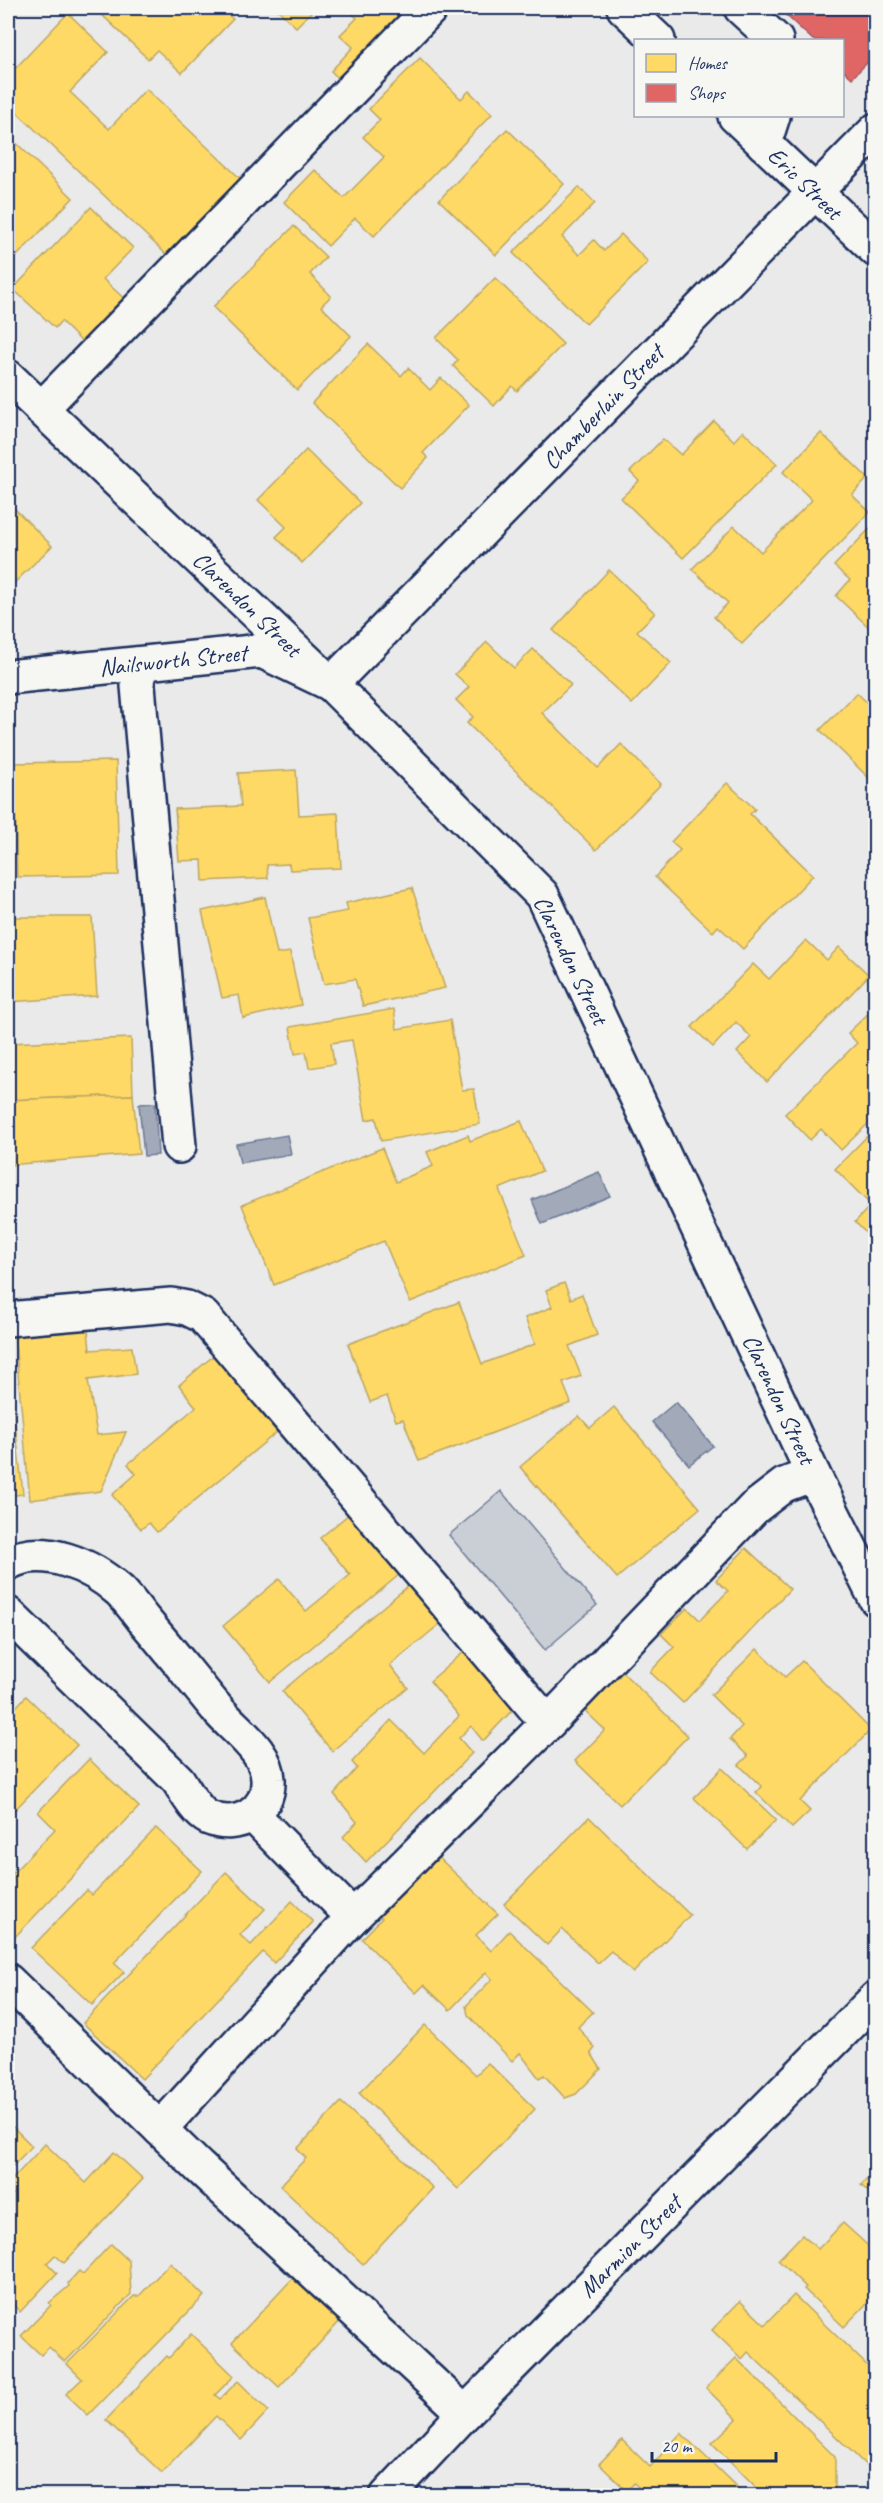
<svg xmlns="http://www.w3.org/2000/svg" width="883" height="2503" font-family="Caveat,sans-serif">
<rect width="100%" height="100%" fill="#e9eae9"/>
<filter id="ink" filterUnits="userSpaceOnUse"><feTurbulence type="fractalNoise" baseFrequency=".0167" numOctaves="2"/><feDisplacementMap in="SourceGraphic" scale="12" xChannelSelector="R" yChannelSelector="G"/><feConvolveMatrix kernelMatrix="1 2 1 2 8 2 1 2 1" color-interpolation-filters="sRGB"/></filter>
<g filter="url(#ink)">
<!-- green -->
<polygon fill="#caced5" stroke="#727e9a" stroke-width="1.5" points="501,1491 597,1605 545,1650 449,1535"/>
<!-- water -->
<g fill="#a2aaba" stroke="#6c7995" stroke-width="1.5">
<polygon points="155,1103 158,1155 144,1156 139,1104"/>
<polygon points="287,1135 291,1154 240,1163 236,1144"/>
<polygon points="599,1172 610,1196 542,1224 532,1200"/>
<polygon points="676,1402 713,1446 689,1465 652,1422"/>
</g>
<!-- homes -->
<g fill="#ffd966" stroke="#bba664" stroke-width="1.5">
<polygon points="100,8 220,8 233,19 182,73 157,50 148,59 97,10"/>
<polygon points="276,8 315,8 296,27"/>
<polygon points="346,8 420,8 345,85 331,71 353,47 340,35 357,18"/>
<polygon points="68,13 108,52 70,92 109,129 146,89 244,182 171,259 8,104 8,76"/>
<polygon points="420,58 461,99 469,91 492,114 374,236 355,218 328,246 284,202 315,170 344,198 384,157 363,137 380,120 369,109"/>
<polygon points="507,129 564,184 496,255 439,200"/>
<polygon points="8,135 73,198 15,258 8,250"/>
<polygon points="579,187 595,203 562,237 579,255 594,240 604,251 621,234 648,262 586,324 513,253"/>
<polygon points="91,207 133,248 103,279 130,304 88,348 61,321 55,328 13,289"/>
<polygon points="294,226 326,257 310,274 331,296 321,306 351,336 297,390 213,307"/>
<polygon points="495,278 563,344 517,391 512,386 494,406 453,366 458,360 436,338"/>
<polygon points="368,344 401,376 408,368 430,390 441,378 469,405 423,453 428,458 400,488 312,403"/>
<polygon points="714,421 734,441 743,431 777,464 683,558 621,498 639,481 630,472 663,439 681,455"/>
<polygon points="821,433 868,478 852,495 870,512 742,644 714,617 728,603 692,569 734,526 761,552 812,500 783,472"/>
<polygon points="306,450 360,503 302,563 276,537 286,527 258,500"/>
<polygon points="8,502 52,546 8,589"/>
<polygon points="876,522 876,634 836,596 850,580 834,566"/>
<polygon points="609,570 655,613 637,631 671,663 632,704 553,630"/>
<polygon points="487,642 514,668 533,649 571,685 542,713 598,768 621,744 661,784 596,850 467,723 473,717 456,700 469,687 455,674"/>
<polygon points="857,693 876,711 876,785 820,730"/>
<polygon points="116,761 119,875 17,877 14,763"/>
<polygon points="296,770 299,815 338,813 341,868 290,870 289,864 267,865 268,878 203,881 202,860 179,861 175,809 241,806 238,773"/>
<polygon points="727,783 755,809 750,814 813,875 743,949 718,926 713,932 655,877 680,850 671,842"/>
<polygon points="412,888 445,988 363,1006 355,979 324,984 308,918 348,911 346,903"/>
<polygon points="265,897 277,954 290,952 301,1005 243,1018 239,995 222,998 202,911"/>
<polygon points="8,917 92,917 97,996 8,1002"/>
<polygon points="806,940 827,960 839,947 869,975 767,1082 737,1052 751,1037 736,1022 713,1047 692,1027 753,964 769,979"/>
<polygon points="876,1006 876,1116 841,1150 821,1129 810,1140 785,1114 857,1043 848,1033"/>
<polygon points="394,1009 397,1029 450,1020 462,1090 474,1089 480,1124 381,1141 376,1118 366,1120 352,1040 331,1043 334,1064 309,1068 306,1052 295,1054 290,1027"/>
<polygon points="131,1038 133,1095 8,1100 8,1043"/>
<polygon points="133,1095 139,1154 8,1165 8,1100"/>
<polygon points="521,1121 542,1171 499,1189 526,1255 410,1302 384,1241 274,1285 242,1205 382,1148 396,1182 433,1166 427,1152 468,1135 470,1141"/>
<polygon points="876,1127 876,1243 855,1222 871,1205 835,1169"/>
<polygon points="564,1283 571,1299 582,1294 597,1335 569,1346 581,1376 563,1383 571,1403 419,1461 403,1419 396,1421 387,1396 370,1402 348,1344 459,1302 482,1364 535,1344 525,1318 552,1307 546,1290"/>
<polygon points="87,1321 90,1350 132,1347 136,1374 88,1380 97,1435 126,1432 101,1491 30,1500 14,1331"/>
<polygon points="219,1351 283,1427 157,1532 149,1523 141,1529 112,1495 136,1474 128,1464 196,1407 179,1385"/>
<polygon points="8,1359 23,1494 8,1496"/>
<polygon points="614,1407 700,1508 617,1578 520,1467 579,1416 590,1428"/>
<polygon points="355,1509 405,1570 270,1682 223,1626 279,1579 306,1611 350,1575 320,1538"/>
<polygon points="746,1548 790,1589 683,1703 650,1672 674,1647 661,1634 687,1608 700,1620 728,1591 716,1580"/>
<polygon points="414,1581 446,1619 390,1665 408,1688 332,1751 282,1691"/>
<polygon points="757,1649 785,1677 802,1661 871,1730 800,1801 810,1811 792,1828 756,1792 762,1787 739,1765 748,1756 730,1739 742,1726 711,1695"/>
<polygon points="465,1651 518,1704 483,1741 471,1726 459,1738 472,1753 366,1862 343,1837 357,1822 334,1794 357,1768 352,1762 391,1720 424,1753 459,1716 430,1681"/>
<polygon points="613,1663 688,1736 620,1805 575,1761 605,1730 575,1701"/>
<polygon points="26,1696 77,1745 8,1817 8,1716"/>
<polygon points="89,1759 139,1807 12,1940 8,1936 8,1878 55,1829 38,1812"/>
<polygon points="722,1768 776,1820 747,1849 694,1798"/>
<polygon points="589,1817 690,1915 633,1973 611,1951 598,1963 562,1929 547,1945 504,1904"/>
<polygon points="156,1828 202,1871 114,1963 124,1972 92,2005 31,1948 87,1890 92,1895"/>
<polygon points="437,1856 498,1914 476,1935 491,1951 509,1931 593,2012 578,2027 595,2048 591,2053 601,2069 576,2094 565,2098 544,2075 539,2078 520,2053 512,2061 468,2015 466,2006 492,1979 486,1972 450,2010 424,1985 416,1993 362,1939 382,1918 377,1914"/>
<polygon points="226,1872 265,1909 240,1935 251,1945 292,1901 313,1922 274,1963 263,1952 142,2079 83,2023"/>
<polygon points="425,2025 476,2075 488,2063 535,2109 458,2189 359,2093"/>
<polygon points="341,2102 433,2188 363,2264 280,2186 306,2158 297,2149"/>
<polygon points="8,2122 32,2146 8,2171"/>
<polygon points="45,2144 86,2183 114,2152 143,2179 64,2263 55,2255 47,2263 57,2273 20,2312 8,2299 8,2200 13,2194 8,2189 8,2184"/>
<polygon points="876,2170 876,2199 861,2185"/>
<polygon points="843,2223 876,2253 876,2294 844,2327 804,2289 806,2287 778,2260 802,2235 818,2249"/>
<polygon points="111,2244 129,2261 131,2294 65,2362 49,2347 41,2355 21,2336 51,2305 49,2303 69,2286 68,2283 79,2271 83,2274"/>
<polygon points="170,2263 204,2296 88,2415 66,2394 82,2379 67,2364 134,2296 139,2296"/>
<polygon points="294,2277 341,2320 279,2387 232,2343"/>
<polygon points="794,2295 876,2374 876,2469 873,2472 748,2352 742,2359 712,2330 740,2301 765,2325"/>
<polygon points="191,2334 234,2376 215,2395 220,2399 238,2381 268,2411 241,2440 216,2416 162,2473 106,2420 167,2356 169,2358"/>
<polygon points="736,2358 835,2457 835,2496 765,2496 712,2443 737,2419 706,2388"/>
<polygon points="681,2433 746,2496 647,2496 634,2483 627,2491 599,2464 622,2440 650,2467"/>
</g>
<!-- shops -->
<polygon fill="#e06666" stroke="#a55664" stroke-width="1.5" points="778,8 876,8 876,54 852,78 842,69 842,40 813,40"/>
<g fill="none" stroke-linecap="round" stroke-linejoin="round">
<!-- minor casing -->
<g stroke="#1b2f5e" stroke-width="38">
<g id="minor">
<polyline points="741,8 776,40"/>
<polyline points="764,144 773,116"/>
<polyline points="8,377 331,684 542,895 813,1474 876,1599"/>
<polyline points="41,409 431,8"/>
<polyline points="138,664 138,686 179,1146"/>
<polyline points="8,677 262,651 331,684 876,130"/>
<polyline points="8,1319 171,1305 187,1308 203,1316 534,1707 549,1722"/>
<path d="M8 1563C44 1544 91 1565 120 1591 128 1599 136 1610 143 1619 169 1649 193 1680 218 1710 235 1730 267 1751 268 1779 270 1812 238 1830 209 1818 196 1812 186 1792 178 1780L8 1614"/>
<polyline points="253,1815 353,1917"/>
<polyline points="8,1981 199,2167 465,2413"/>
<polyline points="160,2129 353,1917 549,1722 754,1508 784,1485 813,1474"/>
<polyline points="387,2496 465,2413 876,1998"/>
</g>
</g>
<!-- major casing -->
<g stroke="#1b2f5e" stroke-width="38">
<g id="major">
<polyline points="624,8 658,40"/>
<polyline points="735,116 876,250"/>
</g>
</g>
<!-- minor -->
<use href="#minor" stroke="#f6f6f2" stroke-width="33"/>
<!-- major -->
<use href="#major" stroke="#f6f6f2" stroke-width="33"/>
</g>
</g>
<g text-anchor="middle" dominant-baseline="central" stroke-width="6" stroke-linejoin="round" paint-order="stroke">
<!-- street labels -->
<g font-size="24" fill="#1b2f5e" stroke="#f6f6f2">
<text transform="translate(805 183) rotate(44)">Eric Street</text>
<text transform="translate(603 407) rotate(-46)">Chamberlain Street</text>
<text transform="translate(247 604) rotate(44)">Clarendon Street</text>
<text transform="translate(173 660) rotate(-6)">Nailsworth Street</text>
<text transform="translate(571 960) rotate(64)">Clarendon Street</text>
<text transform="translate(779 1399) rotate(65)">Clarendon Street</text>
<text transform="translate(630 2246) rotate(-45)">Marmion Street</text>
</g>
</g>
<!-- margin -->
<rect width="883" height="2503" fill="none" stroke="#f6f6f2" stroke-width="30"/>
<rect x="15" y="15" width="853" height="2473" fill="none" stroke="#1b2f5e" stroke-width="2" filter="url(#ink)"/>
<!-- legend -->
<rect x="634" y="39" width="210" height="78" fill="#f6f6f2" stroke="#9ea6b7" stroke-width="1.5"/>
<rect x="646" y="54" width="30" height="18" fill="#ffd966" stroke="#9ea6b7" stroke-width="1.5"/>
<text x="688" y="69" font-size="18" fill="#1b2f5e">Homes</text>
<rect x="646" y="84" width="30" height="18" fill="#e06666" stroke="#9ea6b7" stroke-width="1.5"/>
<text x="688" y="99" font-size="18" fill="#1b2f5e">Shops</text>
<!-- scale -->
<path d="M652 2452v9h124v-9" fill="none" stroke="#1b2f5e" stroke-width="3"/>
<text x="661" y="2452" font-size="18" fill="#1b2f5e" stroke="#f6f6f2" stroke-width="4.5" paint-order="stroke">20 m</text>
</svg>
